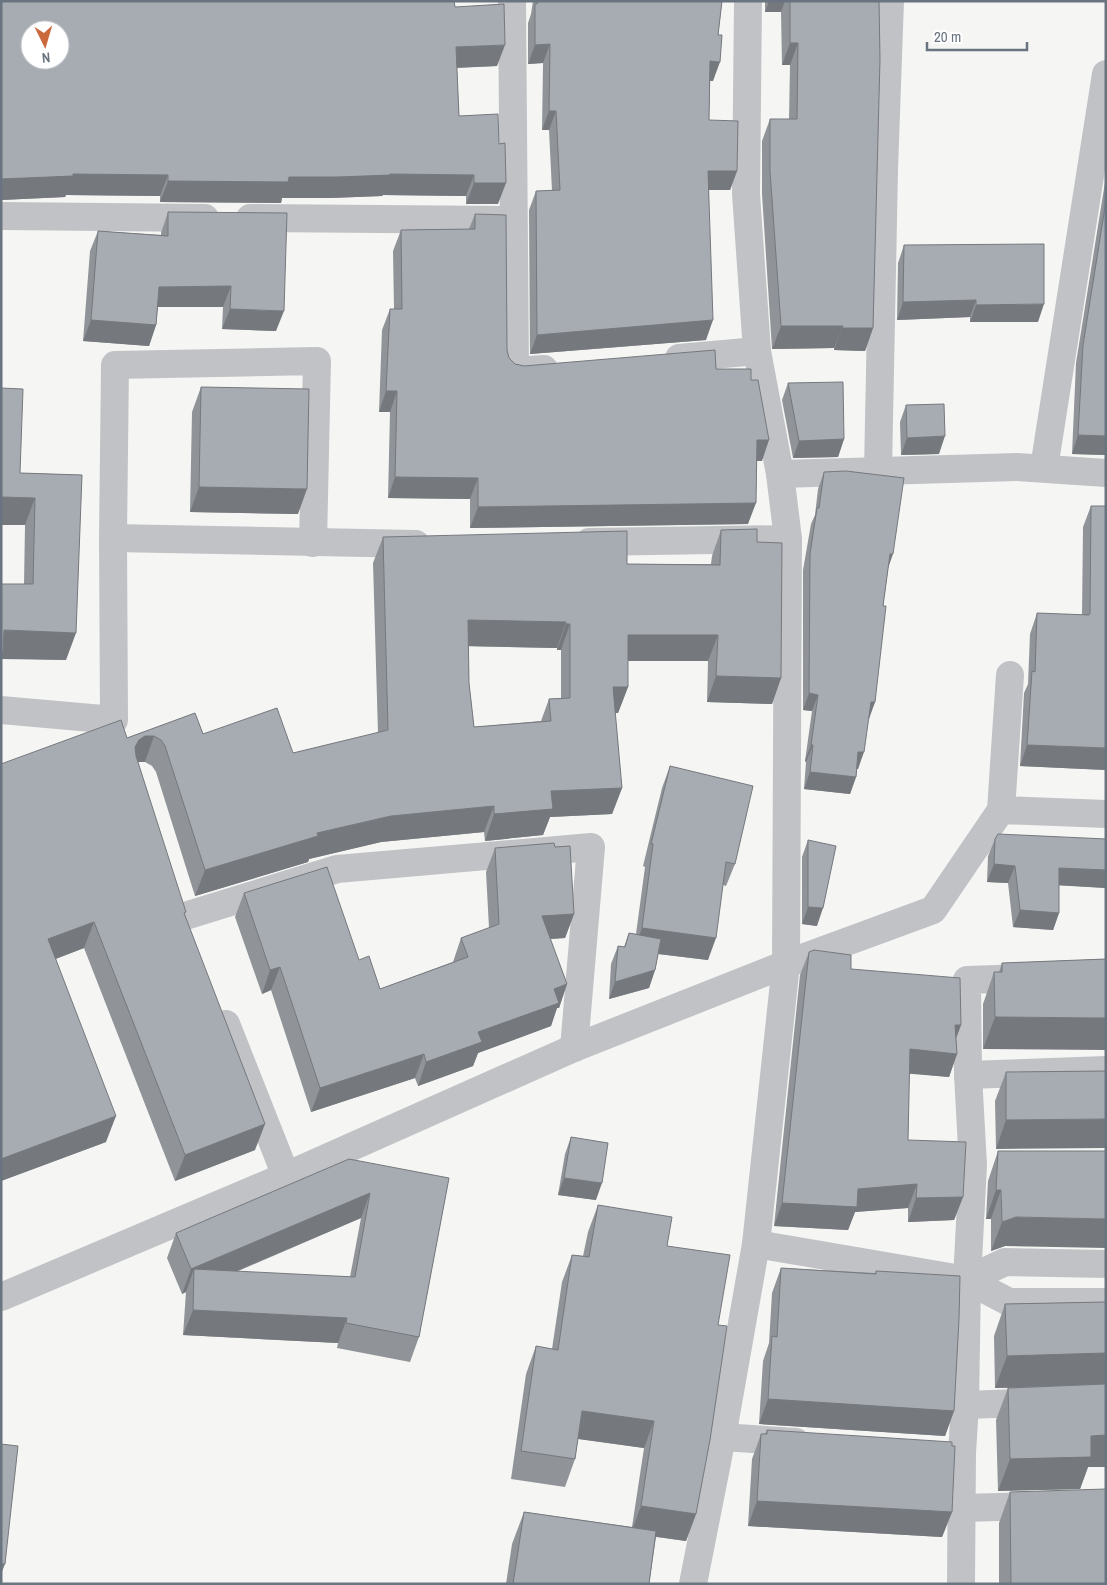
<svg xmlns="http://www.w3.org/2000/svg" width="1107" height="1585" font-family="'Archivo Narrow',sans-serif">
<rect width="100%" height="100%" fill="#f5f6f3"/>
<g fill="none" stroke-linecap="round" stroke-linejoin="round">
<!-- street -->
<g stroke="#c0c2c6" stroke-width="28">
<polyline points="512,1 515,371 544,369"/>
<polyline points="1,216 205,218"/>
<polyline points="250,218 510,220"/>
<polyline points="679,358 757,351"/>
<polyline points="1044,468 1106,74"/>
<polyline points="878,471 884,170 890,1"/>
<polyline points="780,474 1017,467 1106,473"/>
<polyline points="113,538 416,544"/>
<polyline points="589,542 788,539"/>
<polyline points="1,710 114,720 113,538 115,365 317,361 313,543"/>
<polyline points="1001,810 1010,675"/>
<polyline points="185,916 337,869 591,847 574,1048"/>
<polyline points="226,1024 286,1176"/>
<polyline points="968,1075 1106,1070"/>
<polyline points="756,1244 967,1280 1009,1302 1106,1302"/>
<polyline points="967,1280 1005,1262 1106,1264"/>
<polyline points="1,1297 286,1176 574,1048 786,964 933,910 1001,810 1106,814"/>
<polyline points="965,1405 1106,1400"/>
<polyline points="722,1437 796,1442"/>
<polyline points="961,1508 1106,1504"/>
<polyline points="693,1584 722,1437 756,1244 786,964 788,539 780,474 757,351 746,194 748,1"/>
<polyline points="961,1584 962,1453 965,1405 967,1280 973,1165 968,1075 967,980 1028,978"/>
</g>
</g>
<!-- wall -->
<g fill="#909499" fill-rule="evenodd">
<polygon points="1,1 455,7 497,66 457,68 459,116 498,204 466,204 466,196 383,195 382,196 330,198 282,198 281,203 160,202 160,196 66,195 65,197 1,200"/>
<polygon points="533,1 722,1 713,81 710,81 709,120 737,171 730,190 709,190 706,340 530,354 529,210 536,191 552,191 549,130 542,130 543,63 528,64 528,23 531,14"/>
<polygon points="765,1 879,1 873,328 865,351 834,350 834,348 772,349 762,194 762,141 770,119 789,119 790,65 782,65 781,12 765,12"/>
<polygon points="1106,176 1106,455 1072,454 1076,363"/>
<polygon points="168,212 276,331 222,329 223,307 158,307 156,325 149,346 83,341 90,251 98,231 161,235 161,233"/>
<polygon points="475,214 507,350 509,358 515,364 524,366 716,369 751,380 762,461 757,461 748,524 470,528 470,499 388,498 390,412 379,412 382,330 390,309 394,309 393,251 401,230 469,229"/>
<polygon points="904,245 1038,322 970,322 970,317 897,320 898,263"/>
<polygon points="788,383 844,439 838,457 793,458 782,400"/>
<polygon points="201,387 298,514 190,512 192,412"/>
<polygon points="1,388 20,473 82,475 66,660 1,658 24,584 25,525 1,525"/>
<polygon points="906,405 939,454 901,455 900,422"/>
<polygon points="824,472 888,570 883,606 875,702 868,719 858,769 857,769 856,777 850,794 804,789 806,762 805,761 812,711 803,710 803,570 811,524 815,515 818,489"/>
<polygon points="1091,506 1106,506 1106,770 1020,766 1024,693 1028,684 1030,634 1037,613 1082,615 1083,527"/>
<path d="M721 530 757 542 781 678 772 704 707 702 708 661H628V687L618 713H615L622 788 612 814 550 817 543 835 485 841 484 832 381 842 309 859 308 862 195 896 156 772 152 766 145 762H138L185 915 255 1150 175 1181 84 948 56 959 106 1142 1 1181V764L127 738 195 713 203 734 293 753 378 733 373 563 383 537 627 564H711L712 556ZM468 646 557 648V650H561V698L549 699 541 721 474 727 469 683Z"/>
<polygon points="670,766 735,864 726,886 723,885 708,960 658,954 655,970 649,988 609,999 611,964 618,946 624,947 629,933 636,934 645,867 643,866 662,788"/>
<polygon points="995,839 1106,839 1106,888 1059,885 1059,913 1053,930 1013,927 1008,883 987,882 988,856"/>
<polygon points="808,840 817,926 802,924 802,857"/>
<polygon points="555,847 574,914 565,938 550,939 567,984 559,1008 557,1008 551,1026 478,1053 473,1066 418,1086 415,1078 311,1112 271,990 262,994 235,917 244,893 359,960 380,989 453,962 461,938 489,928 486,872 495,848"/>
<polygon points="809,952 851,969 961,1025 956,1038 957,1054 949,1077 909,1073 908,1140 963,1197 954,1220 908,1222 908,1208 855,1212 848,1230 774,1226 800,975"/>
<polygon points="1106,959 983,1049 983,1004 994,972 999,972 1002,963"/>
<polygon points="1106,1071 996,1149 995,1101 1006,1072"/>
<polygon points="571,1137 596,1200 558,1195 565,1154"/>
<polygon points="998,1151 1005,1246 991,1251 991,1219 986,1219 988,1181"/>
<path d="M449 1178 419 1337 410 1362 337 1348 338 1343 183 1335 186 1292 182 1294 167 1258 176 1233ZM361 1218 350 1277 236 1272Z"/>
<polygon points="598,1205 667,1246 718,1325 696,1514 686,1541 656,1537 649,1584 506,1584 512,1544 524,1512 632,1527 644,1448 578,1439 575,1459 565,1487 511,1479 526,1374 536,1346 552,1349 562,1282 572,1255 583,1256 588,1232"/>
<polygon points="781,1268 875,1273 876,1271 954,1411 945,1436 759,1424 763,1361 769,1343 772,1293"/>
<polygon points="1106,1302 1106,1467 1088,1467 1080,1489 998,1491 996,1420 1008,1388 995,1388 994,1336 1005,1304"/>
<polygon points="767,1430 952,1512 942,1537 748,1526 752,1459 761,1434 765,1434"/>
<polygon points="1010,1492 1106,1584 999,1584 999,1523"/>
</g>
<!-- shaded-wall -->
<g fill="#75787d">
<polygon points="769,1 785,1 781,12 765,12"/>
<polygon points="790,43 798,43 790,65 782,65"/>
<polygon points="550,44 543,63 528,64 535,45"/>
<polygon points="505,45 497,66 449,68 456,47"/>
<polygon points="710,61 720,62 713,81 703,80"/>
<polygon points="549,111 556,111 549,130 542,130"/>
<polygon points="708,171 737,171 730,190 701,190"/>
<polygon points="73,174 168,175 160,196 66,195 65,197 1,200 1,179"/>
<polygon points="390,174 474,175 466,196 383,195 382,196 330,198 282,198 281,203 160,202 168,181"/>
<polygon points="474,183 506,183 498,204 466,204"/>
<polygon points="231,286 223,307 152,307 159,287"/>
<polygon points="976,300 970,317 897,320 903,302"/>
<polygon points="1044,304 1038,322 970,322 976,305"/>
<polygon points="230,309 284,311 276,331 222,329"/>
<polygon points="91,320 156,325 149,346 83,341"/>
<polygon points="713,320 706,340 530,354 537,335"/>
<polygon points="781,326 843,326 834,348 772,349"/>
<polygon points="842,328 873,328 865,351 834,350"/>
<polygon points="386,391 397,391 390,412 379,412"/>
<polygon points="1078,435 1106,436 1106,455 1072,454"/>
<polygon points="945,436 939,454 901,455 907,438"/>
<polygon points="844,439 838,457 793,458 799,441"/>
<polygon points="757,440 769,440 762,461 749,461"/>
<polygon points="395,477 478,478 470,499 388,498"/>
<polygon points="199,487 307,489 298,514 190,512"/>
<polygon points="1,497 35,498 25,525 1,525"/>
<polygon points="756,503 748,524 470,528 478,507"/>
<polygon points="890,554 893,554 887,571"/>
<polygon points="468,620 566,622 557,648 458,646"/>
<polygon points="566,624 570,624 561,650 557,650"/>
<polygon points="4,630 76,633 66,660 1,659 1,638"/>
<polygon points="628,635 718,635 708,661 619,661"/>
<polygon points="716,676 781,678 772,704 707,702"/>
<polygon points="613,687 628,687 618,713 604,713"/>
<polygon points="809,693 818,695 812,711 803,710"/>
<polygon points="871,702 875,702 869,719 865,718"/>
<polygon points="145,736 154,736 145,762 136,762 135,747 139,740"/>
<polygon points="811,745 813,745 806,762 805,761"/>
<polygon points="1027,745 1106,748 1106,770 1020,766"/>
<polygon points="858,752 864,752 858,769 852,768"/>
<polygon points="810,772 856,777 850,794 804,789"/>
<polygon points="622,788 612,814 550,817 543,835 485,841 494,814 551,791"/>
<polygon points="494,806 484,832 381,842 309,859 308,862 195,896 205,870 317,833 391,816"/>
<polygon points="994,864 1015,866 1008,883 987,882"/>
<polygon points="1059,868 1106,870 1106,888 1053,885"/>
<polygon points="808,907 823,908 817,926 802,924"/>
<polygon points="1020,910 1059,913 1053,930 1013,927"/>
<polygon points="574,914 565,938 533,940 542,916"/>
<polygon points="94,922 84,948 39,965 48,939"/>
<polygon points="642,928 716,938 708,960 634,951"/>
<polygon points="280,967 271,990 262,994 270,970"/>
<polygon points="655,970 649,988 609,999 615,982"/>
<polygon points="567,984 559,1008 557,1008 551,1026 478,1053 473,1066 418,1086 426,1062 554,989"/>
<polygon points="995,1017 1106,1018 1106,1050 983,1049"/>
<polygon points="955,1025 961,1025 952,1049"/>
<polygon points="910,1049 957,1054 949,1077 901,1073"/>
<polygon points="424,1054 415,1078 311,1112 320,1088"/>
<polygon points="116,1116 106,1142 1,1181 1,1159"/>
<polygon points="1106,1119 1106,1148 996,1149 1006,1120"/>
<polygon points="265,1124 255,1150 175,1181 185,1155"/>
<polygon points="564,1178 602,1183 596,1200 558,1195"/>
<polygon points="917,1184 908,1208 855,1212 848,1230 774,1226 782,1203 858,1189"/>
<polygon points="996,1190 1001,1190 991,1219 986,1219"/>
<polygon points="370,1193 361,1218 194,1289 194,1269 186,1292 182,1294 191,1269"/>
<polygon points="963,1197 954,1220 908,1222 916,1198"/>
<polygon points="1016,1217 1106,1219 1106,1248 1005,1246 991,1251 1002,1222"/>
<polygon points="193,1310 347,1318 338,1343 183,1335"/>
<polygon points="1106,1353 1105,1384 995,1388 1007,1356"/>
<polygon points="768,1399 954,1411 945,1436 759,1424"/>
<polygon points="582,1411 654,1421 644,1448 572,1438"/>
<polygon points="1106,1435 1106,1467 1088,1467 1080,1489 998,1491 1010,1459 1091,1436"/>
<polygon points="757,1501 952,1512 942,1537 748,1526"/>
<polygon points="641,1506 696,1514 686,1541 631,1533"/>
<polygon points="1,1564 5,1564 1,1574"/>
</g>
<!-- building -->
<g fill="#a7acb2" stroke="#75787d" fill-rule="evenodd">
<path d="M1 1H454L455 7 504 4 505 45 456 47 459 116 498 114 499 144 505 143 506 183H474V175L390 174V175L338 177H289L288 182 168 181V175L73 174V176L1 179ZM30 30H60V60H30Z"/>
<polygon points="538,1 722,1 718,35 722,35 720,62 710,61 709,120 738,121 737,171 708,171 713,320 537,335 536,191 560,190 556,111 549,111 550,44 535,45 535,4 537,4"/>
<polygon points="790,1 879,1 880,59 873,328 842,328 843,326 781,326 770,171 770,119 797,119 798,43 790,43"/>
<polygon points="1106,201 1106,436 1078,435 1083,345"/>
<polygon points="168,212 287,213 284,311 230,309 231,286 159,287 156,325 91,320 98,231 168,236"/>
<polygon points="475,214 506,215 507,350 509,358 515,364 524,366 715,350 716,369 751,369 751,380 758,380 769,440 757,440 756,503 478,507 478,478 395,477 397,391 386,391 390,309 402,309 401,230 475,229"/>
<polygon points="1044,244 1044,304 976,305 976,300 903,302 904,245"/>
<polygon points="843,382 844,439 799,441 788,383"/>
<polygon points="201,387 309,389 307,489 199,487"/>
<polygon points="1,388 23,389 20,473 82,475 76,633 4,630 3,653 1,653 1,584 33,584 35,498 1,497"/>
<polygon points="944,404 945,436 907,438 906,405"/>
<polygon points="846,471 904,478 893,554 890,554 883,606 886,606 875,702 871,702 864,752 858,752 856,777 810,772 813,745 811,745 818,695 809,693 810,554 817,508 819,508 824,472"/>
<polygon points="1091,506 1106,506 1106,748 1027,745 1032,671 1035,672 1037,613 1089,615 1090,613"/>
<path d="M757 529V542L782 543 781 678 716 676 718 635H628V687H613L622 788 551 791 553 809 494 814V806L391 816 317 833 318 836 205 870 165 746 161 740 154 736H145L139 740 135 747 136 756 186 912 184 913 265 1124 185 1155 94 922 48 939 116 1116 1 1159V764L121 720 127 738 195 713 203 734 277 708 293 753 388 730 383 537 627 531V564L720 565 721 530ZM468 620 566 622V624H570V698L549 699 551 721 474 727 469 683Z"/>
<polygon points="670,766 753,786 735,864 726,862 716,938 642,928 653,844 651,844"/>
<polygon points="998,834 1106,839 1106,870 1059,868 1059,913 1020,910 1015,866 994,864 995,839"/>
<polygon points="808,840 836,846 823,908 808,907"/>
<polygon points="554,843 555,847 570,846 574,914 542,916 567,984 554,989 559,1003 478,1032 482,1042 426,1062 424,1054 320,1088 280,967 270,970 244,893 327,867 359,960 369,956 380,989 468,957 461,938 499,924 495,848"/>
<polygon points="629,933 661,939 655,970 615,982 618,946 625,947"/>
<polygon points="814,950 851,955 851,969 960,978 961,1025 955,1025 957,1054 910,1049 908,1140 966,1142 963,1197 916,1198 917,1184 858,1189 857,1207 782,1203 809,952"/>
<polygon points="1106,959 1106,1018 995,1017 994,972 1002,972 1002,963"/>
<polygon points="1106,1071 1106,1119 1006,1120 1006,1072"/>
<polygon points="571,1137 608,1143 602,1183 564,1178"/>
<polygon points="998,1151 1106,1151 1106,1219 1016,1217 1002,1222 1001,1190 996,1190"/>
<polygon points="349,1159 449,1178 419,1337 346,1323 347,1318 193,1310 194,1269 355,1277 370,1193 191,1269 176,1233"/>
<polygon points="598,1205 672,1217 667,1246 730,1255 718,1325 727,1326 710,1440 696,1514 641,1506 654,1421 582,1411 575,1459 521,1451 536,1346 558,1350 572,1255 589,1257"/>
<polygon points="781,1268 876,1274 876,1271 960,1276 959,1319 954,1411 768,1399 772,1336 777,1337"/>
<polygon points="1106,1302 1106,1353 1007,1356 1005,1304"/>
<polygon points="1106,1384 1106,1435 1091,1436 1091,1457 1010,1459 1008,1388"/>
<polygon points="767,1430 952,1442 952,1446 955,1446 952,1512 757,1501 761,1434 767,1434"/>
<polygon points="1,1444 18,1446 5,1564 1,1564"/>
<polygon points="1106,1489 1106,1584 1011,1584 1010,1492"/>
<polygon points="524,1512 656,1531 649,1584 513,1584"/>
</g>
<!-- border -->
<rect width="1107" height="1585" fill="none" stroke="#697480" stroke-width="5"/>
<!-- north arrow -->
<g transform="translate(45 45) rotate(175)"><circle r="24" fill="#ffffff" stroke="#c3c7cc"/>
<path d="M0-4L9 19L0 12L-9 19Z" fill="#cb693d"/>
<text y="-8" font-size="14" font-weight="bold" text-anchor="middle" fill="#697480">N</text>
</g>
<!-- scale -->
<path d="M927 42v8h100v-8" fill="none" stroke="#697480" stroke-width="2.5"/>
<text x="934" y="42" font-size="15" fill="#697480" stroke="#ffffff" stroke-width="4" paint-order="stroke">20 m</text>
</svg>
